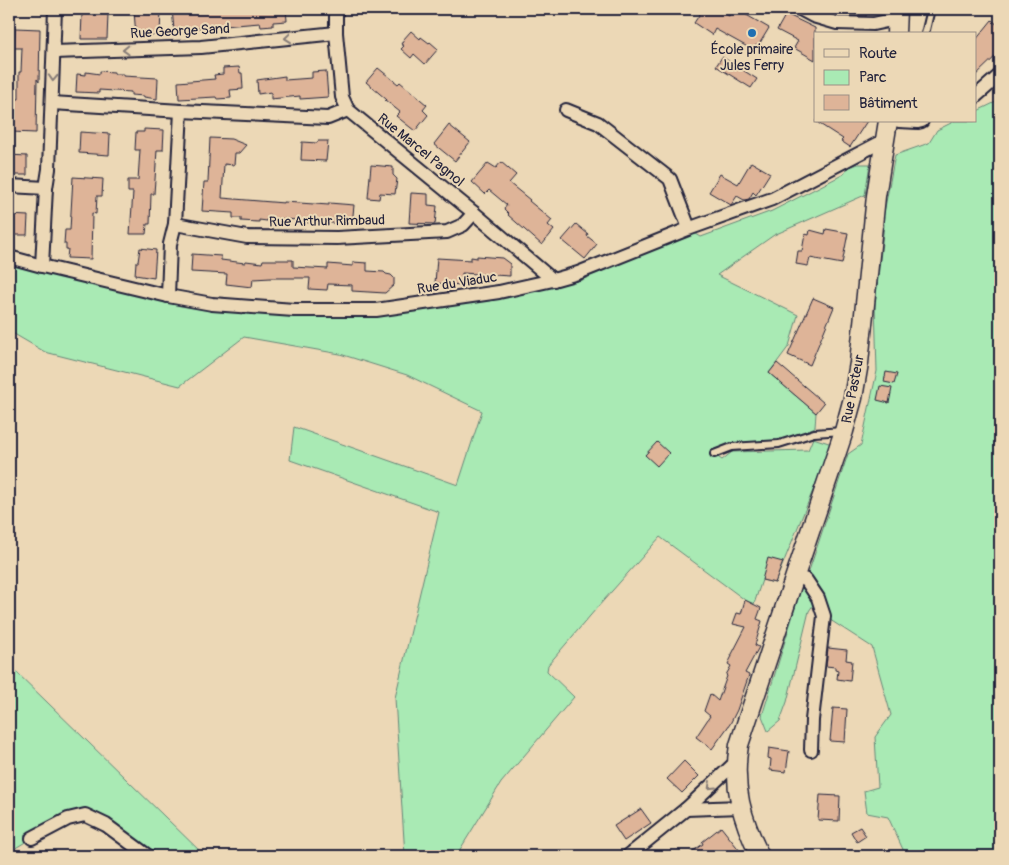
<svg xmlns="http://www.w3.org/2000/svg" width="1009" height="865" font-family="Pangolin,sans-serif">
<rect width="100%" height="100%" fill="#ecd8b6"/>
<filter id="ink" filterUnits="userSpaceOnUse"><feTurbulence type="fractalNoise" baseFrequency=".02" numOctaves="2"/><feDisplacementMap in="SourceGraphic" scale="10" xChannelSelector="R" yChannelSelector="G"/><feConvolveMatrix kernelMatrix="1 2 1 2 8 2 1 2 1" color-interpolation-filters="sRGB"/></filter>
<g filter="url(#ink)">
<!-- green -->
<g fill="#a9eab4" stroke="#668678">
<polygon points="1000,100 1000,856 906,856 888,817 867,813 864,791 878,787 875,737 891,715 872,647 824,616 818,598 809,611 787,702 780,721 768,731 762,716 804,579 806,580 848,454 861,445 877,371 875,304 884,225 883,218 895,155 929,143 937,130 955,121 975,121 975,112"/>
<polygon points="858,164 870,164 865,195 774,235 717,275 798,315 789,346 769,373 816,413 815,427 779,444 732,447 715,455 722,460 732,452 808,450 813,438 832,444 775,583 762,580 754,604 745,600 660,537 596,609 548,665 547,671 574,697 501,783 456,856 405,856 395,698 439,512 290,460 294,427 458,485 482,411 407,375 340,354 244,337 180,386 45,352 9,331 9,257 168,296 376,310 553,280 688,229 701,237 772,211 844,174 848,168"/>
<polygon points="9,665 205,856 148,856 85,815 32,838 9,852"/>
</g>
<!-- building -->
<g fill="#deb498" stroke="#22223b">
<polygon points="161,9 160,35 136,36 134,11"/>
<polygon points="172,9 286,9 287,21 273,22 273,26 261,27 260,23 174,30"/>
<polygon points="703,9 717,9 729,16 734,9 736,9 769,28 758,46 756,45 753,50 715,29 712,35 694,23"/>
<polygon points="818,9 868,9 866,16 838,15"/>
<polygon points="82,14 108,14 107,39 81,39"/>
<polygon points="786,14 815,28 815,60 794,48 798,41 777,30"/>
<polygon points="992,20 1000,27 1000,52 975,76 975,41"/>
<polygon points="15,28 40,29 39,82 37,79 36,133 11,132 12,99 19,99 19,72 21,72 22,48 14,48"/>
<polygon points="411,31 420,39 421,37 429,43 430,42 438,49 425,64 414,54 411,58 401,49 404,46 401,44 403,41 403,40"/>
<polygon points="722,57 757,79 751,88 716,66"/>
<polygon points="239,67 240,73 242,73 243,89 230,90 231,98 217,99 216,97 179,99 178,82 215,79 214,75 223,74 223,68"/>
<polygon points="378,68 398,84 400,82 427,105 423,110 428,115 415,131 396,116 400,112 385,100 386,99 366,82"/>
<polygon points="100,71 114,72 114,74 123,74 123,76 158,78 157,99 144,97 144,96 131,95 131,92 99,90 99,93 76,92 77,74 86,75 86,72 100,74"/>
<polygon points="326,71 328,97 300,99 300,96 271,99 271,92 258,94 257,80 285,76 285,80 312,78 312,72"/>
<polygon points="815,121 867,121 850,147 841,141 843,139"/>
<polygon points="449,125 470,142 455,161 434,144"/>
<polygon points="144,129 164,130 163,150 157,150 154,194 151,194 150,224 147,224 146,234 130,234 133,192 128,192 128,180 138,180 140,150 135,150 136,132 144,132"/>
<polygon points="80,132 110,134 109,155 79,153"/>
<polygon points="210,138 231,139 246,145 239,153 235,153 234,165 224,164 222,198 284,203 284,202 329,205 329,203 354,205 352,225 312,221 312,223 298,222 298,220 267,218 267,221 259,220 259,222 241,221 241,218 233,218 233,213 202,211 204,182 208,182"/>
<polygon points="318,141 328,141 326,161 301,160 302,142 317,143"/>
<polygon points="9,155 27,156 27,175 13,175 9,173"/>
<polygon points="501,162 516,175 509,183 530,200 529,201 552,220 548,225 554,230 542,245 508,215 509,214 504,209 507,205 489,190 485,194 472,182 488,163 496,168"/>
<polygon points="751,162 770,173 756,195 753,192 749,199 744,200 737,196 731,205 709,192 720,174 738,184"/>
<polygon points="371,165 393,167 393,175 397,179 395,194 380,193 379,199 368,198"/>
<polygon points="73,177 103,179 102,196 97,196 96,214 92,213 91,259 67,258 68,249 66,249 66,244 64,244 65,230 70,230"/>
<polygon points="411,193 428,194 428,205 437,206 435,224 409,223"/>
<polygon points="9,215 28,216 27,235 9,235"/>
<polygon points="576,224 588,234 587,236 597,244 585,259 562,240"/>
<polygon points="826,229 848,233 842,264 810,258 808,266 796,264 798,251 802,251 805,234 809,235 810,230 825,234"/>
<polygon points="140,248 156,250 154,278 135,275 136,262 138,262"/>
<polygon points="192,254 221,256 221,260 245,263 246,261 262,263 263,260 293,260 293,267 328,269 328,264 353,266 353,262 367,263 367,271 384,272 386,274 391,275 394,278 394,285 385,293 352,291 352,285 328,284 327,290 309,289 310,278 271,278 253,279 252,287 226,284 227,274 191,272"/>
<polygon points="477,256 502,258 510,264 510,276 462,273 462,285 435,283 437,258 471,260 471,257 477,258"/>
<polygon points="813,298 834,307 810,365 788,355"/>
<polygon points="777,363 824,403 816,413 769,373"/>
<polygon points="886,372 897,374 894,384 884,382"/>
<polygon points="880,386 892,388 889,403 877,400"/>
<polygon points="657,442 669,453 657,466 645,455"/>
<polygon points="768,558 783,562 775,583 762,580"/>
<polygon points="745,600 761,608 757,619 762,621 755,645 759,647 745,673 749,675 737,710 730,724 712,749 696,737 710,716 704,711 710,694 718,701 727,676 726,675 731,666 728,664 732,656 731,656 746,627 733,624 737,613 741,614"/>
<polygon points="828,648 847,650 846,660 852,661 850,681 837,679 838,671 835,670 835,667 826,666"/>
<polygon points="833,708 847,709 845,742 830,741"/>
<polygon points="769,748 789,751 786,772 770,770 771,759 768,758"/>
<polygon points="684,761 699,776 682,793 667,779"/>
<polygon points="820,795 840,796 839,821 818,820"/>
<polygon points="641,809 651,823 624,841 614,826"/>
<polygon points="721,827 740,851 733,856 686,856 703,844 702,842"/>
<polygon points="860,827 866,836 857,842 851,832"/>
</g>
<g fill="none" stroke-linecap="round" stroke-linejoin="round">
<!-- lane casing -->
<g stroke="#22223b" stroke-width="10">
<g id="lane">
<polyline points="925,34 931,9"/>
<polyline points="714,454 732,447 779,444 814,433 843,431"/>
</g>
</g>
<!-- street casing -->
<g stroke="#22223b" stroke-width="16">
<g id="street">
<polyline points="336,9 336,33 342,97 348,110 474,213 553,280"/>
<polyline points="800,9 813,16 837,23 873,24 896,19"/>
<polyline points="54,52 201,47 336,33"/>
<polyline points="975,97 1000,75"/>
<polyline points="52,103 181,111 328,118 348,110"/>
<polyline points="566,110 598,123 670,179 689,228"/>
<polyline points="899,121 918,122 922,121"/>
<polyline points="9,186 46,188 49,169 55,9"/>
<polyline points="175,224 247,237 337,238 447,232 463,225 474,213"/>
<polyline points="9,257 42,266 168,296 212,304 294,310 376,310 499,292 553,280 578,273 688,229 772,199 885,140"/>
<polyline points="42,266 46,188"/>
<polyline points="168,296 170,244 175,224 181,111"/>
<polyline points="795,576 806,580 818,598 824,616 812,720 811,750"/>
<polyline points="686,809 741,807"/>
<polyline points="32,838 68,819 85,815 106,825 148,856"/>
<polyline points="628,856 686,809 736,762"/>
</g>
</g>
<!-- secondary casing -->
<g stroke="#22223b" stroke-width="21">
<g id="secondary">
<polyline points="896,34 897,9"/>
<path d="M760 856C742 820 732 786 739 745L795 576 844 431 853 398 859 363 876 196 888 121"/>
</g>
</g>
<!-- lane -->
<use href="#lane" stroke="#ecd8b6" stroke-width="6"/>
<!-- street -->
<use href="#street" stroke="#ecd8b6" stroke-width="12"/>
<!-- secondary -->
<use href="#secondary" stroke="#ecd8b6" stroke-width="18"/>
</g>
<!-- one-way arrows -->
<defs><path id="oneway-chevron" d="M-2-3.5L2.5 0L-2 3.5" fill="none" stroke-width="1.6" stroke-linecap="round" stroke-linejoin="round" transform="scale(1.25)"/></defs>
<g stroke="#877d78">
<use href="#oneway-chevron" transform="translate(288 38) rotate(174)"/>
<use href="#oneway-chevron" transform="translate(126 50) rotate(178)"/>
<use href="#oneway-chevron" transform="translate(53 78) rotate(93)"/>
<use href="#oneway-chevron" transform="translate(711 786) rotate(137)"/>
</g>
</g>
<!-- markers -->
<circle fill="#1f6fb2" stroke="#ecd8b6" stroke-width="2" cx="752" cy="33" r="5"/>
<g text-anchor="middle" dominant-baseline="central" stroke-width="4" stroke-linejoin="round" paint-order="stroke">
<!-- street labels -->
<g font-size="14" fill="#22223b" stroke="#ecd8b6">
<text transform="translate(180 31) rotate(-3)">Rue George Sand</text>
<text transform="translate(421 150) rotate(39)">Rue Marcel Pagnol</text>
<text transform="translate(327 221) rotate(-1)">Rue Arthur Rimbaud</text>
<text transform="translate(457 283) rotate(-9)">Rue du Viaduc</text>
<text transform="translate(853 389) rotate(-79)">Rue Pasteur</text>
</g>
<!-- poi labels -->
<g font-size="14" fill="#22223b" stroke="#ecd8b6">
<text x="752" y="49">École primaire<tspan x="752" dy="16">Jules Ferry</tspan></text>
</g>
</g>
<!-- margin -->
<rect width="1009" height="865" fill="none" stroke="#ecd8b6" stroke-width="30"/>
<rect x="15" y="15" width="979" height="835" fill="none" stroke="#22223b" stroke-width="2" filter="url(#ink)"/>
<!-- legend -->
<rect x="814" y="32" width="162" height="90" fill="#ecd8b6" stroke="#9b8f85"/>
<rect x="824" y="49" width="25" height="8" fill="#ecd8b6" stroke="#9b8f85"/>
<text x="859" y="58" font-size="15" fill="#22223b">Route</text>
<rect x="824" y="70" width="25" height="15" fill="#a9eab4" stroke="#9b8f85"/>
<text x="859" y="82" font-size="15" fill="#22223b">Parc</text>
<rect x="824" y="95" width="25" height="15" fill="#deb498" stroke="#9b8f85"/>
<text x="859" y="108" font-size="15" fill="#22223b">Bâtiment</text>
</svg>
